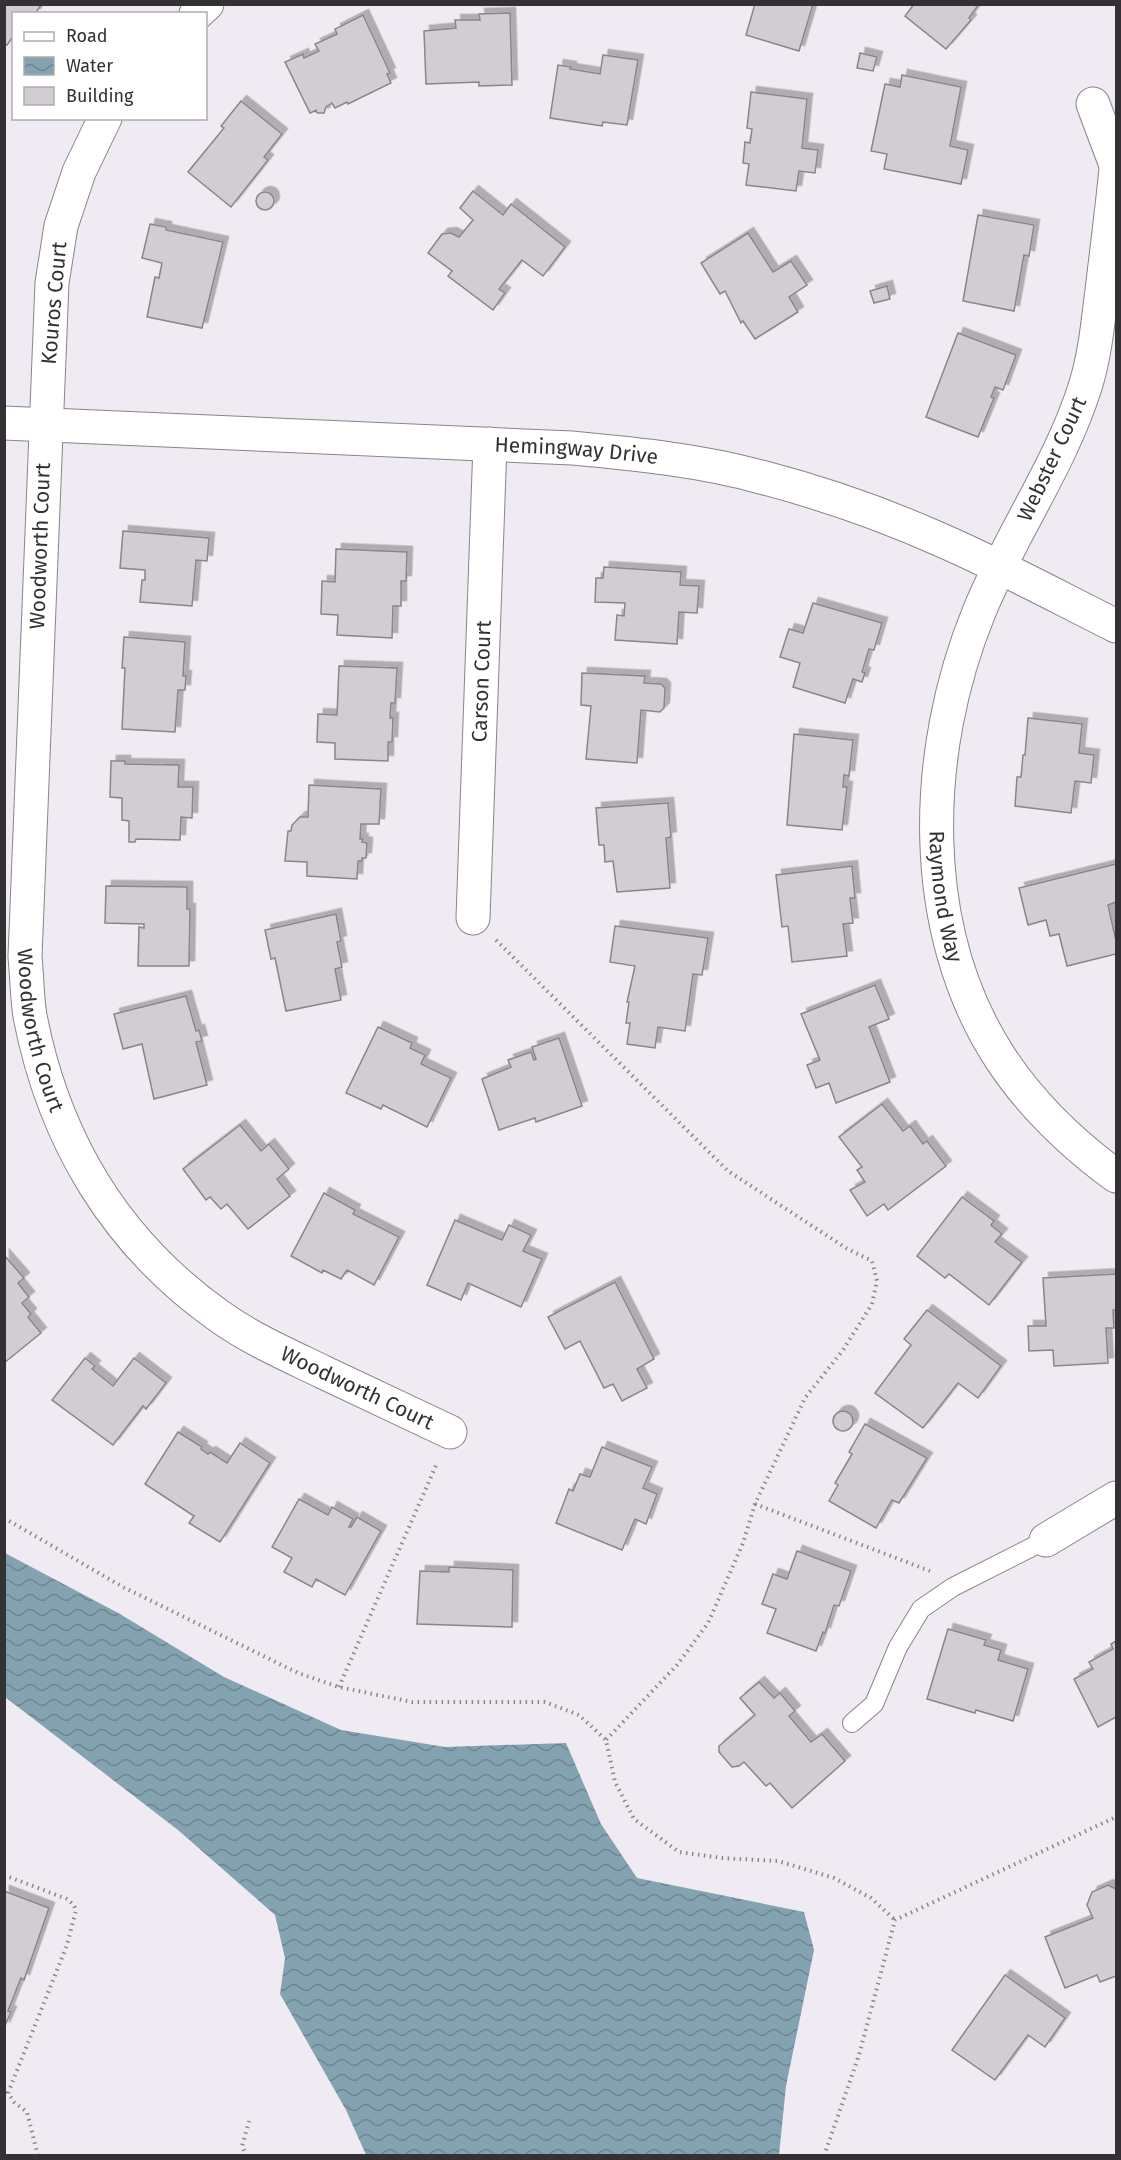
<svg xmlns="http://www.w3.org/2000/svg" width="1121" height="2160" font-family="'Fira Sans',sans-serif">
<defs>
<pattern id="water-waves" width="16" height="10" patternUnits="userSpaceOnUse" patternTransform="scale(1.5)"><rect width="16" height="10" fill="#84a3b1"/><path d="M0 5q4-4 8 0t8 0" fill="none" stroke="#6d8591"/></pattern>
<filter id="shadow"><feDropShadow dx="5.5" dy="-5.5" stdDeviation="0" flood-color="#0004"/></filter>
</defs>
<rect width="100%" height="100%" fill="#f0ebf2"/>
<!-- water -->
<polygon fill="url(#water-waves)" points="5,1553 120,1614 224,1677 341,1730 445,1747 566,1743 601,1824 637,1878 804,1912 814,1950 786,2086 779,2155 366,2155 346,2110 280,1994 285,1958 275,1915 178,1830 5,1697"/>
<!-- building -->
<g fill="#d2cdd3" stroke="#8a858b" stroke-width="1.5" filter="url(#shadow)">
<polygon points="4,4 41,5 35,14 14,14 14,35 7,45 4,44"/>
<polygon points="755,4 813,4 799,51 746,35"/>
<polygon points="914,4 979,4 969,18 971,20 946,49 905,16"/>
<polygon points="510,13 512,85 479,86 479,82 426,84 424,31 456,28 455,20 480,20 479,14"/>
<polygon points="363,15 390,73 387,74 391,83 348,104 347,102 335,108 332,103 326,107 324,113 318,113 315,111 317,110 310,113 285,62 303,54 304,58 319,51 315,44 337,34 335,29"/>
<polygon points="860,53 877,57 873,71 857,68"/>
<polygon points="603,55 638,60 627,125 603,122 602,126 550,118 558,65 571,67 570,69 600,74"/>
<polygon points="902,75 961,87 950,146 968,150 961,184 884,169 887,154 871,151 885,84 900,87"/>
<polygon points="751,92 807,99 802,148 818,150 815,173 799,171 796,191 746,185 749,164 743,163 745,142 750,143 752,129 747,128"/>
<polygon points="241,101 282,134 264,157 268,160 231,207 188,172 224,128 221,126"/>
<polygon points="473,191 503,215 511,204 565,247 543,276 522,260 499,289 505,293 493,310 448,276 452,271 428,253 442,234 451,233 459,237 473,220 460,208"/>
<circle cx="265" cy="201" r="9"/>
<polygon points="978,215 1034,225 1029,256 1024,255 1014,311 963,301"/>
<polygon points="150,224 166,227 166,230 223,242 202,328 147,317 155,277 159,278 162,263 142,258"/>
<polygon points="748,233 773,272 791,261 807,285 789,297 798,312 755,339 743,321 741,323 725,291 720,294 701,263"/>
<polygon points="887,286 890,299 874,303 870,291"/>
<polygon points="958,333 1016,355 1003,390 995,387 991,397 994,398 978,437 926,417"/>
<polygon points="123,531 209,538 207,561 196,560 192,606 140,602 142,580 145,580 145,570 120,568"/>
<polygon points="336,549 407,552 406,581 401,581 401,606 393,606 392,638 337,635 338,615 321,614 322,581 335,582"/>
<polygon points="604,567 681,572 680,585 699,586 697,613 679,612 677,644 615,640 617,615 624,616 625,603 595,602 596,578 603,578"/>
<polygon points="813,603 882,623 874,650 869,649 862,672 865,673 862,682 853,679 845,703 793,687 800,663 780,657 789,629 803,633"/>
<polygon points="124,637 185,642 183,676 186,676 185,690 178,690 175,732 122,729 125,668 122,668"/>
<polygon points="339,666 397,668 395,703 391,703 390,718 393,718 392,742 388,742 388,761 335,759 335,743 317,742 318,714 337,715"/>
<polygon points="582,673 645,676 644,683 661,684 665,688 664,708 660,712 641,710 637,763 586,759 591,706 581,705"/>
<polygon points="1028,718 1082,724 1079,753 1094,755 1091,783 1075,781 1071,813 1015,806 1017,777 1021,777 1023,755 1025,755"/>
<polygon points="794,734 853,740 849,776 844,775 843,787 847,787 842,830 787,825"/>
<polygon points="111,761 125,761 125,764 179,765 178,787 193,787 192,818 181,817 180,840 136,839 135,842 129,842 129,821 122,820 122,798 110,797"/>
<polygon points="309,785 381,789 379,824 361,824 360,839 363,839 362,842 367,843 366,858 362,858 362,861 358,861 357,879 307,876 307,862 285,861 288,831 291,831 292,825 300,817 308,817"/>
<polygon points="668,803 671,837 666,838 670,888 617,892 613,861 605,862 604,845 599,845 596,808"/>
<polygon points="1116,864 1116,902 1108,905 1116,941 1116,954 1067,966 1059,934 1050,936 1046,920 1028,925 1019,888"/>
<polygon points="852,866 855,898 850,898 853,923 843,924 847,956 792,962 788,926 782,927 776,875"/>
<polygon points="106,886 187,887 187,909 190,909 189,966 138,966 139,927 144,928 144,924 105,923"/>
<polygon points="336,914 341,941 337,942 342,967 335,969 341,1000 286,1011 275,958 271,959 265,930"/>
<polygon points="615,926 708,938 702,975 693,974 685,1031 658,1027 655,1048 627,1044 630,1023 626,1023 629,1002 627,1002 635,966 610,962"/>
<polygon points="875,985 889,1019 869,1027 890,1082 836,1103 829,1083 816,1088 807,1065 820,1060 801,1014"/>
<polygon points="186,996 196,1031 199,1030 202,1041 196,1042 207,1085 154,1099 142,1044 123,1049 114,1014"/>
<polygon points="378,1027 412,1043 410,1048 425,1055 421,1064 451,1078 427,1127 383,1105 381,1109 346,1093"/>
<polygon points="559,1038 582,1106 536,1122 535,1118 499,1130 482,1079 511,1067 508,1060 531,1052 534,1060 536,1059 532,1047"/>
<polygon points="882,1104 903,1131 910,1126 923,1144 927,1141 946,1166 888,1210 884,1204 867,1216 850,1190 865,1182 857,1170 862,1167 839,1137"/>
<polygon points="240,1125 261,1151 269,1144 289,1169 277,1179 290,1196 248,1229 227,1204 221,1209 210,1197 206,1200 183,1169"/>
<polygon points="324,1193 355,1210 353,1214 399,1237 374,1285 347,1270 341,1279 323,1270 322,1273 291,1256"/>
<polygon points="962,1197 994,1221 991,1225 1002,1234 995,1242 1022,1262 989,1305 949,1274 945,1278 917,1256"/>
<polygon points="455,1220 502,1240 509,1225 531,1235 523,1251 542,1259 521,1307 468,1283 461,1300 427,1285"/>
<polygon points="4,1255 24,1278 18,1283 29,1297 22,1303 31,1314 28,1317 41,1333 4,1363"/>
<polygon points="1116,1274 1116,1310 1113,1310 1114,1328 1106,1328 1108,1363 1054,1366 1053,1350 1029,1351 1028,1326 1046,1326 1043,1278"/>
<polygon points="615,1282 654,1359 637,1369 647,1388 622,1401 613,1384 604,1388 580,1341 565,1349 548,1317"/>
<polygon points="927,1310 1001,1366 978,1398 958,1383 923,1428 875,1393 911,1345 904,1339"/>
<polygon points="85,1358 95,1366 92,1369 113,1386 134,1358 166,1383 146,1409 143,1406 113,1445 52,1400"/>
<circle cx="843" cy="1421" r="10"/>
<polygon points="865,1424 927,1458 899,1503 892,1500 876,1528 829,1501 838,1485 835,1483 852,1454 849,1452"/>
<polygon points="178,1432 202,1447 201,1449 208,1454 210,1452 227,1463 240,1443 270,1463 220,1542 189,1523 194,1516 145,1484"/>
<polygon points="602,1447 652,1467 643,1488 657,1494 646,1524 635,1519 622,1550 556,1523 569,1489 573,1491 580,1474 590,1477"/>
<polygon points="299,1499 328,1515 332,1507 353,1519 349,1527 351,1527 357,1517 381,1531 345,1595 316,1579 312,1587 284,1572 292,1558 272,1547"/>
<polygon points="797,1551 851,1571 839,1606 834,1605 825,1633 823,1632 816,1651 767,1633 776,1609 762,1604 773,1574 787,1579"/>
<polygon points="449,1567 513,1570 512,1627 417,1624 420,1571 449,1572"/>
<polygon points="948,1629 986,1640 984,1645 1001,1650 998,1660 1028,1669 1013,1721 976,1710 975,1713 927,1699"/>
<polygon points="1116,1641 1116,1717 1098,1727 1074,1679 1093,1669 1089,1662 1113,1649 1111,1644"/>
<polygon points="759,1682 774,1698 780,1693 795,1711 789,1716 811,1742 822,1734 845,1761 792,1808 770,1783 766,1786 744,1762 739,1766 732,1767 719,1752 719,1746 755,1715 740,1698"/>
<polygon points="1108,1885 1116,1889 1116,1976 1100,1982 1097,1975 1065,1988 1045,1937 1093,1918 1087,1905 1092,1892"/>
<polygon points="4,1891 49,1908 24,1980 21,1978 8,2011 11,2012 4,2028"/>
<polygon points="1005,1975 1065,2018 1045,2047 1028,2035 995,2080 952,2050"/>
</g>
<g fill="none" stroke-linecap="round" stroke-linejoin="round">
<!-- service casing -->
<g stroke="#89848a" stroke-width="20">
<polyline id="service" points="852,1723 874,1704 898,1647 921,1609 953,1587 1046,1540"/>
</g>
<!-- minor casing -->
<g stroke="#89848a" stroke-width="35">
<g id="minor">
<polyline points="196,14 207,4"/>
<polyline points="1093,104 1116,165"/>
<path id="s1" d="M105 118 79 172 61 226 52 283 25 957C27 977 27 997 30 1016 54 1140 116 1243 219 1316 251 1339 288 1355 323 1372 366 1392 408 1412 450 1432"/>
<path id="s2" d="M1116 169C1112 209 1107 249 1102 290 1098 322 1095 356 1085 387 1060 466 1010 535 979 612 922 751 916 930 1001 1059 1032 1106 1071 1143 1116 1176"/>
<path id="s3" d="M473 918 490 444"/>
<polyline points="1046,1540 1116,1498"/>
</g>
</g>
<!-- tertiary casing -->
<g stroke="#89848a" stroke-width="35">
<g id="tertiary">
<path id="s4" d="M4 423 572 448C635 454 699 460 761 477 822 493 883 514 941 540 1001 566 1058 597 1116 626"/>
</g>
</g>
<!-- path -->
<g stroke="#8a878b" stroke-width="4" stroke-dasharray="1.5 4.5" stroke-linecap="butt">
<polyline points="496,940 728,1171 846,1248 872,1261 877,1281 872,1304 843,1350 805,1398 755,1504 743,1543 708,1623 677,1665 606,1740"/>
<polyline points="755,1504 930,1571"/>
<polyline points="4,1518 123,1587 298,1673 339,1687 412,1702 545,1702 579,1715 606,1740 615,1782 634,1819 679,1852 722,1858 778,1861 834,1878 871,1898 895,1920"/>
<polyline points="339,1687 437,1463"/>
<polyline points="4,1875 67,1899 74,1905 76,1910 67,1945 8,2093 14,2102 27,2112 38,2156"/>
<polyline points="247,2156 242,2146 249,2121"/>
<polyline points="824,2156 859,2055 895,1920 1116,1817"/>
</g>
<!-- service -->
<use href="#service" stroke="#fff" stroke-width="18"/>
<!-- minor -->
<use href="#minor" stroke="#fff" stroke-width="33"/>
<!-- tertiary -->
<use href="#tertiary" stroke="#fff" stroke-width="33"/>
</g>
<g text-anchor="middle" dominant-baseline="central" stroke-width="4.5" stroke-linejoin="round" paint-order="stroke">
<!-- street labels -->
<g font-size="21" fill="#333133" stroke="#fff">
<text transform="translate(54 303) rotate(-85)">Kouros Court</text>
<text stroke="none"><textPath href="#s4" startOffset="573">Hemingway Drive</textPath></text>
<text transform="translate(1052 459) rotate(-65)">Webster Court</text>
<text transform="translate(40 546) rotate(-88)">Woodworth Court</text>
<text stroke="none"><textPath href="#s3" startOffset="237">Carson Court</textPath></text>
<text stroke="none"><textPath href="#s2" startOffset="760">Raymond Way</textPath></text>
<text stroke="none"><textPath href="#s1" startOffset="924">Woodworth Court</textPath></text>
<text stroke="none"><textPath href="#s1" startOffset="1428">Woodworth Court</textPath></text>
</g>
</g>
<!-- border -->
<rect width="1121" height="2160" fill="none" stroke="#333133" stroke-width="12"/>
<!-- legend -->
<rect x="12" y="12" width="195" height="108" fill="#ffffff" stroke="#adadad" stroke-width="1.5"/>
<rect x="24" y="32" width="30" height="9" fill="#ffffff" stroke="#adadad" stroke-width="1.5"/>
<text x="66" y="42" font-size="18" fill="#333133">Road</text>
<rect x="24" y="57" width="30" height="18" fill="url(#water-waves)" stroke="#adadad" stroke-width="1.5"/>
<text x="66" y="72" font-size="18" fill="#333133">Water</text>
<rect x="24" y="87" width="30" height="18" fill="#d2cdd3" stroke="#adadad" stroke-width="1.5"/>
<text x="66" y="102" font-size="18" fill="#333133">Building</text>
</svg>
